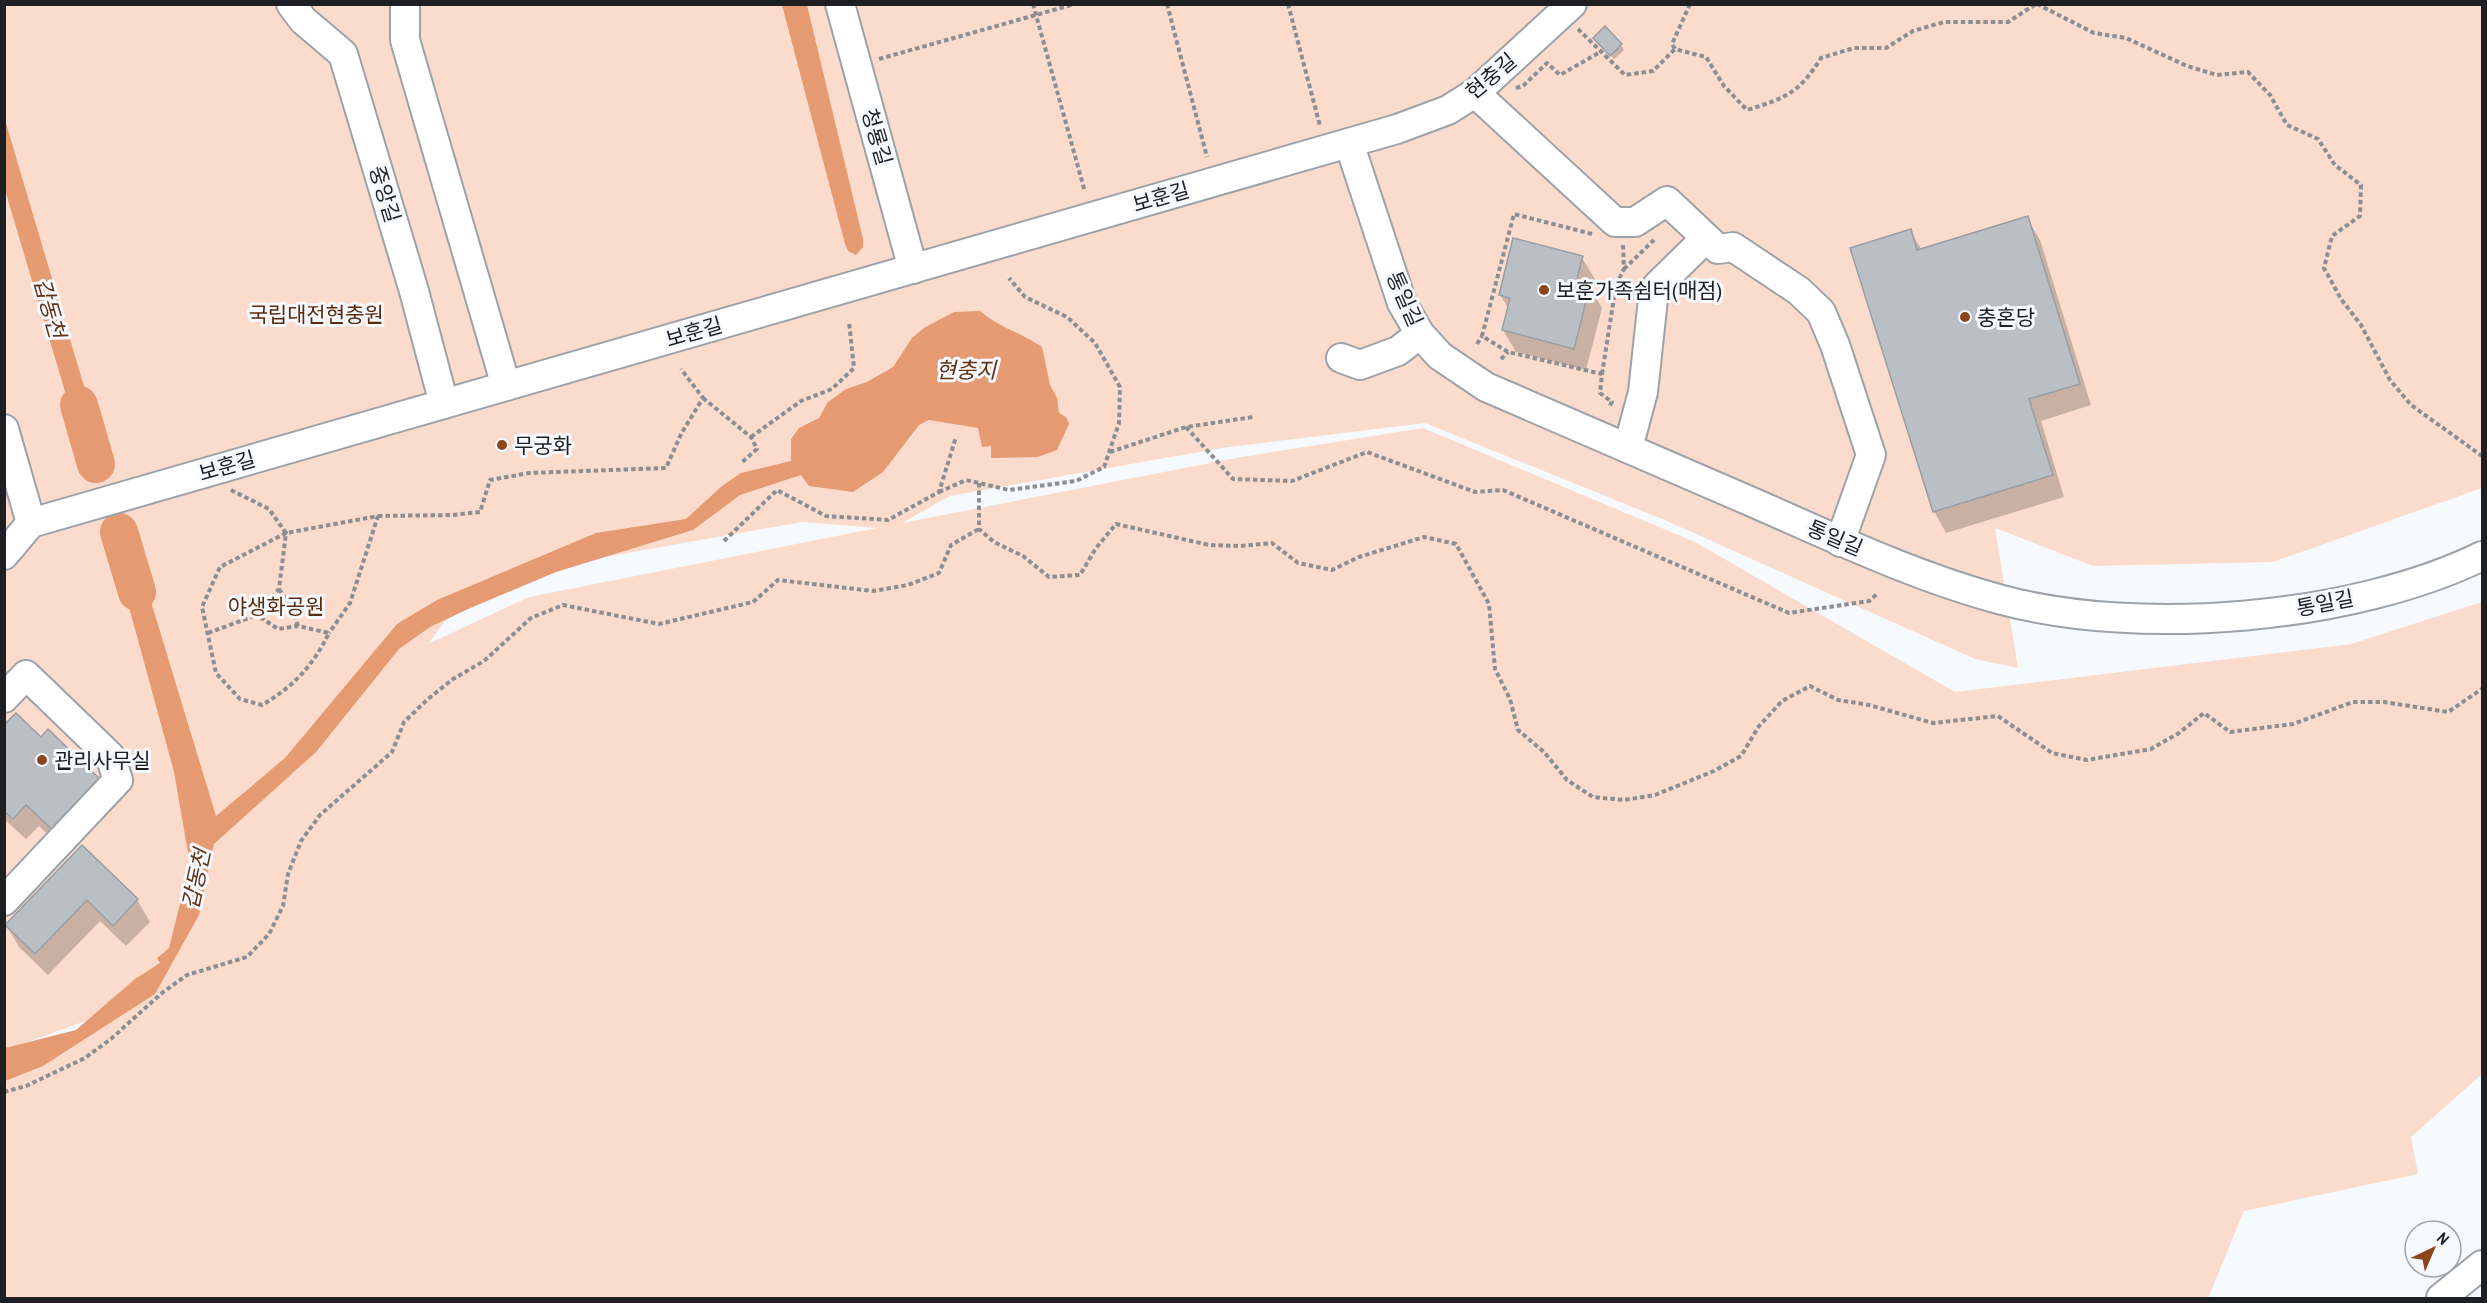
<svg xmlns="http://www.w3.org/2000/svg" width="2487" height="1303" font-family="'Archivo Narrow','Noto Sans KR',sans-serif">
<rect width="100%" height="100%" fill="#f6f9fe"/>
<!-- green -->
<path fill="#fbdccc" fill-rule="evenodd" d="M4 5H2482V488L2273 562 2093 566 1995 528 2018 668 1975 659 1667 521 1425 423 1222 448 950 496 902 523 1236 458 1423 428 1695 542 1955 692 2351 644 2482 602V1074L2411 1137 2418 1174 2244 1211 2208 1298H5V1067L142 1001 5 1050ZM802 522 877 528 529 597 428 644 468 591 509 574Z"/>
<!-- water -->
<g fill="#e59a72">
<polygon points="782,5 807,5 863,239 863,247 856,255 848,251 845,244"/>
<polygon points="5,120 99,437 98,448 93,454 86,452 80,442 5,190"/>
<path d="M980 311C998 327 1022 333 1042 347L1050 385 1057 398 1059 413 1066 417 1069 424 1057 450 1038 457 991 458V446L982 447 978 428 929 420 919 425 883 472 853 492 809 486 801 475 740 495 693 530 556 572 468 609 430 627 399 649 316 752 214 844 199 915 155 994 43 1066 5 1081V1048L76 1030 135 979 160 963 157 958 169 948 190 864 174 772 114 552 123 542 135 549 216 816 285 758 397 624 437 600 596 533 686 519 722 486 741 473 791 461V439L799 428 819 418 828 402 846 389 867 382 893 367 912 338 924 328 954 312Z"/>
</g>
<!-- shadow -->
<g fill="#0003">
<polygon points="1595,38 1621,45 1624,50 1614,59"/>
<polygon points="2027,218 2040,240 2091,405 2041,421 2064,497 1946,533 1934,511 1910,231 1922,250"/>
<polygon points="1582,258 1595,279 1592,291 1602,308 1586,370 1516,352 1503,330 1509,309 1500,295"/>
<polygon points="4,727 41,739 103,784 115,806 69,854 39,826 26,839 4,819"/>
<polygon points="82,847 137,900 150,922 126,946 100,921 48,975 19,947 7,926"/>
</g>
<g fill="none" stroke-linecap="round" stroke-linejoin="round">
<!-- river -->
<g stroke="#e59a72" stroke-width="38">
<polyline points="79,405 96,464"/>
<polyline points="119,532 137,592"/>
</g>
</g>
<!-- building -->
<g fill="#babfc6" stroke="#999da4" stroke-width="1.5">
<polygon points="1605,26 1622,44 1610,56 1593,38"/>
<polygon points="2028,216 2080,384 2029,399 2053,475 1933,512 1850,248 1911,229 1917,250"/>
<polygon points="1513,238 1583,256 1576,282 1590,285 1574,349 1502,330 1510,298 1499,295"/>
<polygon points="16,713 41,737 48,729 104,783 56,833 26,805 13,819 4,811 4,725"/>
<polygon points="82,845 138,899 113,926 87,900 35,954 5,925"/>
</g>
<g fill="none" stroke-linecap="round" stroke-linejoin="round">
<!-- minor casing -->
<g stroke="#9da2a9" stroke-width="32">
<g id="minor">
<polyline points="291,4 303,20 343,54 414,291 444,404"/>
<polyline points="405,4 405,40 506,386"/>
<polyline points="840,4 913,269"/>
<polyline points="1475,93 1615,222 1635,222 1667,201 1718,249 1733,247 1799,291 1821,312 1835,345 1871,455 1840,542"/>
<path d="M1349 143 1402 303 1420 334 1440 356 1486 387C1575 426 1664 464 1752 502 1834 538 1916 577 2002 600 2141 637 2353 619 2482 556"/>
<polyline points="1341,358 1360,365 1398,351 1420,334"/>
<polyline points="4,429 31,523"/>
<polyline points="1628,448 1643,392 1653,299 1657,286 1706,238"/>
<polyline points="4,555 31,523 1397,129 1448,110 1475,93 1572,4"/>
<polyline points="4,698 26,675 110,756 118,780 4,901"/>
<polyline points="2441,1298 2482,1265"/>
</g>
</g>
<!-- path -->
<g stroke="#8b8e92" stroke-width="4" stroke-dasharray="4.5 3" stroke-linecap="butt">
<polyline points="1033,4 1085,192"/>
<polyline points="1167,4 1207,157"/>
<polyline points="1288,4 1320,126"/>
<path d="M1690 4 1672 44 1675 49 1706 57 1724 86 1747 110C1786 98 1799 93 1821 58L1854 48H1886L1913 31 1944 22H2008L2036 4"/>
<polyline points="2037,4 2094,33 2126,38 2187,66 2217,75 2248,72 2270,95 2287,125 2318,139 2335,165 2361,185 2360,216 2332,236 2324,268 2341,299 2361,325 2390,380 2411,405 2482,456"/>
<polyline points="1578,29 1625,75 1653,71 1675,49"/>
<polyline points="879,59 1075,4"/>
<polyline points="1516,88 1523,86 1547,63 1560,75 1600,52"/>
<polyline points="1592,234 1514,214 1482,336 1508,352 1602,374 1600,393 1612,402 1609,407"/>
<polyline points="1623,245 1624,269 1616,285 1629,287"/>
<polyline points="1624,269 1654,240"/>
<polyline points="1477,344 1482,336"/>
<polyline points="1501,359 1508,352"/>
<polyline points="1602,374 1616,285"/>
<polyline points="703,398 751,437 757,449 741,463"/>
<polyline points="1186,427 1233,479 1292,481 1367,452 1475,492 1503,490 1789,613 1869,601 1877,594"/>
<polyline points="751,437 801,401 832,389 854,368 849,322"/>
<polyline points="1110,452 1186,427 1253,417"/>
<polyline points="979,483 979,529 994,542 1023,556 1049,577 1080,575 1096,548 1116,524 1209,545 1240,546 1272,543 1298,563 1332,570 1359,557 1424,537 1456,544 1489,604 1495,669 1510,699 1518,730 1544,752 1567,780 1593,797 1624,800 1655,795 1714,771 1741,756 1759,726 1782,701 1810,686 1838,700 1869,705 1933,723 1998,716 2052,753 2087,760 2151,749 2179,733 2204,713 2230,732 2293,724 2353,702 2384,702 2448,712 2482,689"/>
<polyline points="231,490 269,509 286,533 378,516 350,603 329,633"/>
<polyline points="939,492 966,480 1009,490 1076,481 1104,467 1119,423 1120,387 1095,343 1067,317 1025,297 1009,278"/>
<polyline points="378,516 452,515 480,512 490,480 529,473 666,468 681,434 703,398 681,369"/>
<polyline points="724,541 777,490 826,516 888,520 939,492 956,437"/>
<polyline points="279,589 291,607 298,626"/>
<path d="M208 633 257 615 279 589 286 533 220 567 202 607 216 673 240 699 262 705C294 686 312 667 329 633L298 626 278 629 257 615"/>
<polyline points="4,1092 26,1086 85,1058 112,1038 162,993 187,975 247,957 269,934 283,906 288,874 301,841 320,815 392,752 404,722 428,699 453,679 484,661 531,618 563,605 659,624 753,602 778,580 873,591 908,585 939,573 951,545 979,529"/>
</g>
<!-- minor -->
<use href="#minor" stroke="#fff" stroke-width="28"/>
</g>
<!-- markers -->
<g fill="#8b461c" stroke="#f6f9fe" stroke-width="2">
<circle cx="1544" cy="290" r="6"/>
<circle cx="1965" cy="317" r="6"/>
<circle cx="502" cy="445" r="6"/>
<circle cx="42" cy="760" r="6"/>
</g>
<g text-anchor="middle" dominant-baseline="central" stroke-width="6" stroke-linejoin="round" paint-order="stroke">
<!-- street labels -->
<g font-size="21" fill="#1d1f22" stroke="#f6f9fe">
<text transform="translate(1491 76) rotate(-40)">현충길</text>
<text transform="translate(877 137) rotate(74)">청룡길</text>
<text transform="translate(385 194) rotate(73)">중앙길</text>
<text transform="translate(1161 197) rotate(-16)">보훈길</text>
<text transform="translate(1405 299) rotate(66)">통일길</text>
<text transform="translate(694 332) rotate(-16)">보훈길</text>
<text transform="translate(227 466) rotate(-16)">보훈길</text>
<text transform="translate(1835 538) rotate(23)">통일길</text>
<text transform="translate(2325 603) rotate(-11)">통일길</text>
</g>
<!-- poi labels -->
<g font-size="21" fill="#1d1f22" stroke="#f6f9fe" text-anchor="start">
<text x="1556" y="290">보훈가족쉼터(매점)</text>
<text x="1977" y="317">충혼당</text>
<text x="514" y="445">무궁화</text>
<text x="54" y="760">관리사무실</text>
</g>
<!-- park labels -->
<g font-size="21" fill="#5b2b0d" stroke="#f6f9fe">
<text x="316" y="314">국립대전현충원</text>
<text x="276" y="606">야생화공원</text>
</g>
<!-- water labels -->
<g font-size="22" font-style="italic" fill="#633215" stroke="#f6f9fe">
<text transform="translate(50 308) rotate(74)">갑동천</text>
<text x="966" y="370">현충지</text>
<text transform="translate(196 879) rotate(-78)">갑동천</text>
</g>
</g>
<!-- border -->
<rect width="2487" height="1303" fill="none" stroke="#1d1f22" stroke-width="12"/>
<!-- north arrow -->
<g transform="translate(2433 1249) rotate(44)"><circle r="28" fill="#f6f9fe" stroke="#9fa2a6" stroke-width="1.5"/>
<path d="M0-4.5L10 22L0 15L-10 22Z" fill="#8b461c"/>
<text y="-9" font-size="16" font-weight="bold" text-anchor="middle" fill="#1d1f22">N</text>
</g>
</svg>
